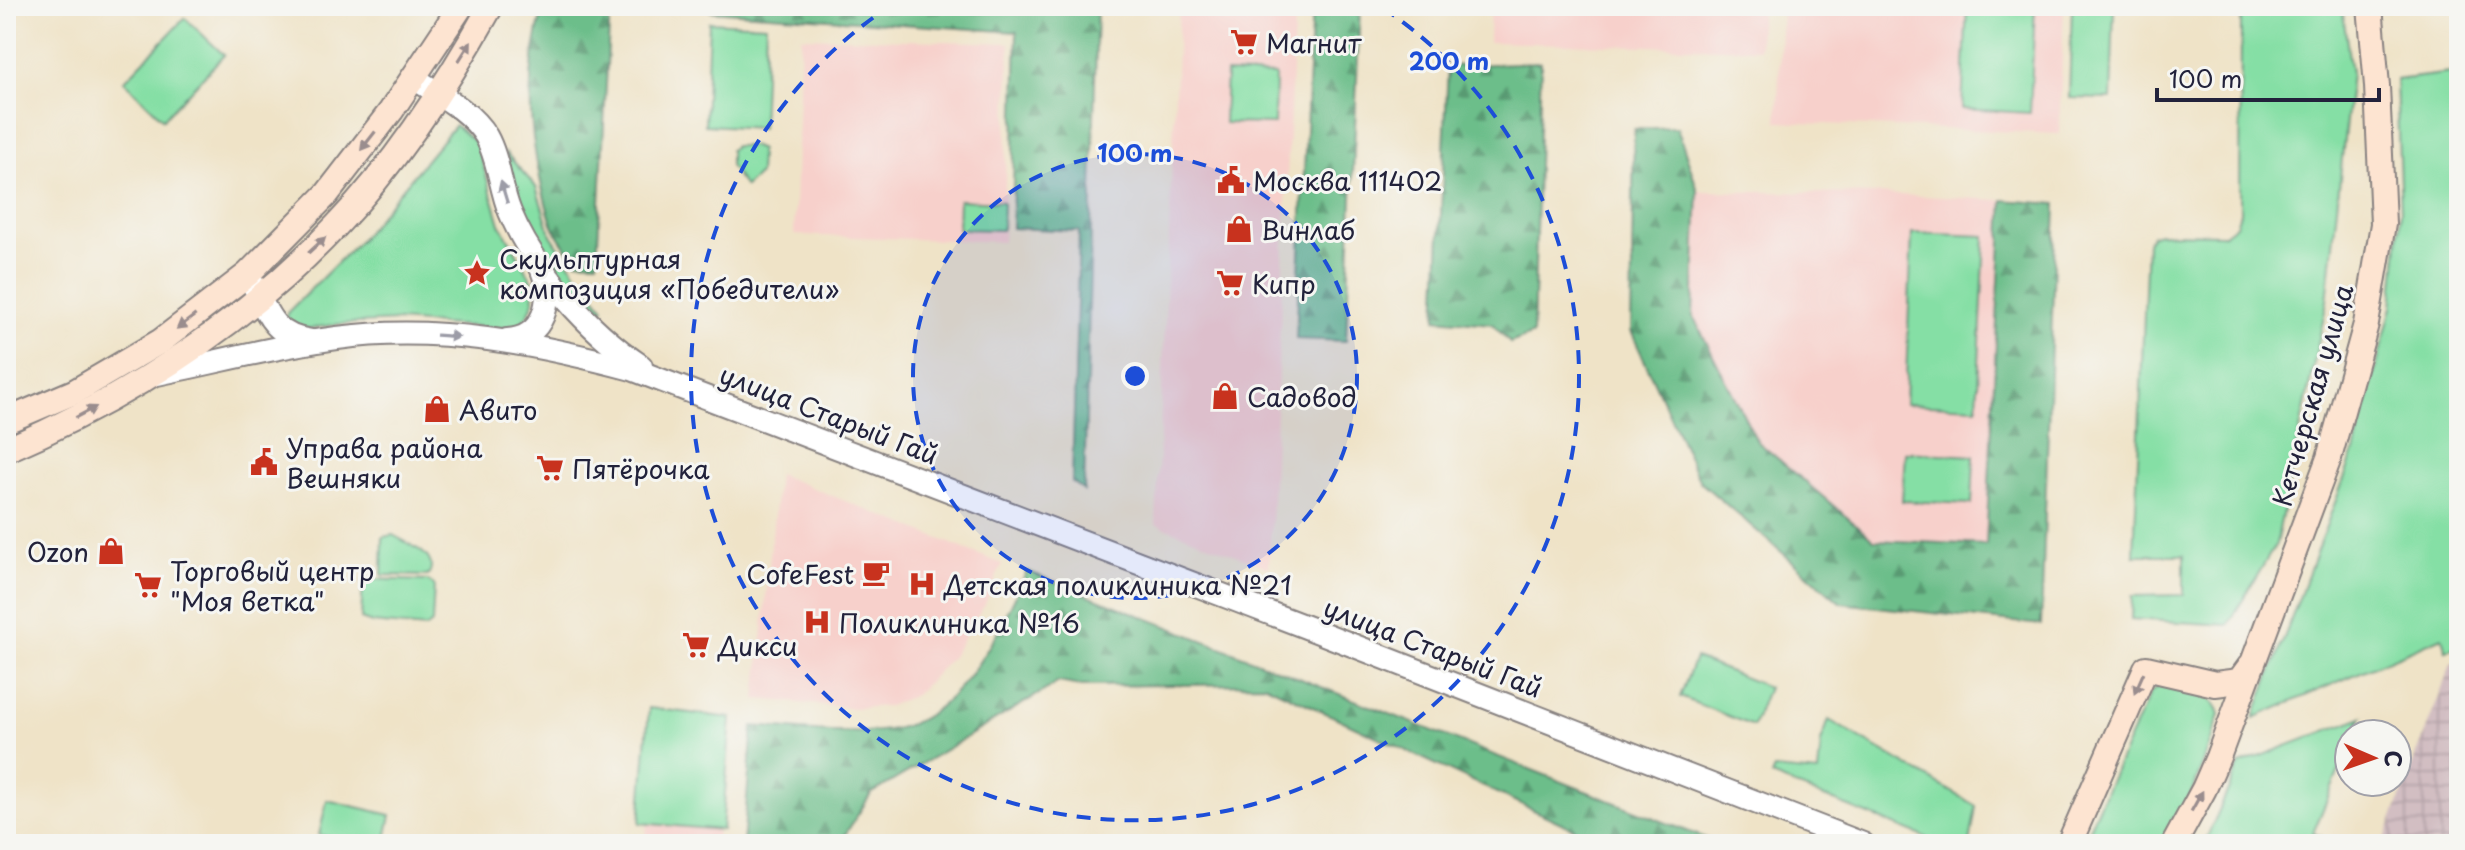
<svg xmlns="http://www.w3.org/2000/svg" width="2465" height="850" font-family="'Playpen Sans',sans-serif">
<defs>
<pattern id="industrial-grid" width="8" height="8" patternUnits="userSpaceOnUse" patternTransform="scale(2)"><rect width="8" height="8" fill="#d2bec2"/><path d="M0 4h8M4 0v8" fill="none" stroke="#b4a3a8"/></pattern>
<pattern id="forest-firs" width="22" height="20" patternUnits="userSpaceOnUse" patternTransform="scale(2)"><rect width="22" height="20" fill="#6cbe8a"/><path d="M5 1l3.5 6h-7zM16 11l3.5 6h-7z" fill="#589a72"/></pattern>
</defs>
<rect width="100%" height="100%" fill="#f6f6f2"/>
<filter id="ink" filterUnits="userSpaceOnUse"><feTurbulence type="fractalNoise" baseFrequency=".0125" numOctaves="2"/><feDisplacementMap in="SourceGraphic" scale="16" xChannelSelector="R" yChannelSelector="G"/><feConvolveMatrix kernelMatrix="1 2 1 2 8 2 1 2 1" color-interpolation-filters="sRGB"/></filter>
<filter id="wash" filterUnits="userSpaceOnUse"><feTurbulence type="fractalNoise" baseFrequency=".006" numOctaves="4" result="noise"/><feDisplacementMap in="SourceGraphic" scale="32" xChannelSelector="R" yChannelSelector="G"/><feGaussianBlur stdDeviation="1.8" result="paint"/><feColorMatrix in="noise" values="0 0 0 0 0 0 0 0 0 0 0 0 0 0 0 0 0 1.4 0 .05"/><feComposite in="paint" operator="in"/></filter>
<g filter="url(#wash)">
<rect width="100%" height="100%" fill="#efe3c7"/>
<!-- built -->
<g fill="#f7d0cb">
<polygon points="1179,6 1295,6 1269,568 1156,524"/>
<polygon points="1490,6 1761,6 1759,49 1489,42"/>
<polygon points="1782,6 2064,6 2059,134 1777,122"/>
<polygon points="801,37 1010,43 1003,242 794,235"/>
<polygon points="1698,191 1879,194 2003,200 1986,545 1874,540 1757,441 1693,316"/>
<polygon points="778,474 1002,564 985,604 951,658 915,695 889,706 854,708 756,699"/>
<polygon points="647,824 717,829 716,844 645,844"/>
</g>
<!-- industrial -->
<polygon fill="url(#industrial-grid)" points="2459,661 2459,844 2383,844 2451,664"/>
<!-- green -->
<g fill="#85dfa5" stroke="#548070" stroke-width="2">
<polygon points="1967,6 2035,6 2030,113 1962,109"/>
<polygon points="2072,6 2114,7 2111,99 2069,98"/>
<polygon points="2238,6 2342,6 2351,73 2327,301 2276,544 2228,625 2131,619 2132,596 2184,595 2184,555 2134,555 2147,242 2152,235 2160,233 2224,234 2236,225 2240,212 2241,18"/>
<polygon points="185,18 224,55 163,119 124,81"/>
<polygon points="709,22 766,25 762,128 705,125"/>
<polygon points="2459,72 2459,645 2446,651 2442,637 2254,718 2354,452 2392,307 2401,211 2396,80"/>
<polygon points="1226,73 1275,75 1274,124 1224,123"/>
<polygon points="455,125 477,144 500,224 533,282 534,301 529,313 522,322 513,327 501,328 396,321 339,324 299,330 286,321 287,313 359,241"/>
<polygon points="735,146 751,146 760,150 759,174 745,187 730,166 730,150"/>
<path d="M505 152 536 187 551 235 578 276 604 308 597 315C549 260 524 224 505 152Z"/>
<polygon points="959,200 1003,202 1002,230 958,229"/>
<polygon points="1912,233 1985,236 1977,407 1905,404"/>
<polygon points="1905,452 1974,456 1972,504 1902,501"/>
<path d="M393 535C408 544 441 555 428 576L382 575 383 537Z"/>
<polygon points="368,579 428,581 434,585 432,623 426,628 372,623 361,619 363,581"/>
<polygon points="1695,658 1768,687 1753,726 1680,697"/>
<path d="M2161 685C2181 684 2216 693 2220 715L2195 785 2166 844H2082L2151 691Z"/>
<polygon points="649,708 731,718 722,830 640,823"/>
<polygon points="2362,717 2354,734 2349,734 2349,747 2313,833 2337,844 2204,844 2240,764"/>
<polygon points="1829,720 1976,806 1970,844 1942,844 1771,776 1774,769 1818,773 1821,742"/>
<polygon points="327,800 391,815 385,844 359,844 319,835"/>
</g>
<!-- forest -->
<g fill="url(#forest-firs)" stroke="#477062" stroke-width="2">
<path d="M544 6H610L597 262 576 261C569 251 560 241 555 230 548 216 545 199 541 183 527 122 526 66 544 6Z"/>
<polygon points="710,6 1097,6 1084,491 1072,482 1079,231 1012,228 1017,32 710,11"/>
<polygon points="1312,6 1360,6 1346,341 1296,339"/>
<polygon points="1541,62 1533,334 1510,343 1493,324 1436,319 1448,66"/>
<polygon points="1677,127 1698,191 1693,316 1757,441 1874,540 1986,545 2003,200 2056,204 2041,625 1841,603 1700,482 1631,331 1634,129"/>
<path d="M1027 571 1720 844H1606L1264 684 1080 686 1059 682 871 794 839 844H743L753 726C797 729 844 736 888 730 961 720 1000 629 1027 571Z"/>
</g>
</g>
<g filter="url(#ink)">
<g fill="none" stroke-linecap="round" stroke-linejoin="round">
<!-- tertiary casing -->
<g stroke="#888281" stroke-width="26">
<g id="tertiary">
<path d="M414 78C438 94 470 110 486 136 499 159 500 188 510 212 534 270 589 331 641 366"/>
<path d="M252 282C267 313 273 336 311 341"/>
<path d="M507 340C544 339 554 299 542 270"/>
<path d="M152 375C214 363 275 346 337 338 437 324 537 344 632 369L1306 627 1863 844"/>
</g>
</g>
<!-- secondary casing -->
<g stroke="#888281" stroke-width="28">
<g id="secondary">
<polyline points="6,421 74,392 161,341 248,274 327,194 391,111 461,6"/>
<path d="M6 450C129 397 245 323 337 225 398 161 448 83 491 6"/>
<polyline points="2069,844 2146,668 2215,684 2239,681 2250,666"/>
<polyline points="2174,844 2204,789 2218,757 2329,458 2366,324 2383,224 2377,86 2370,6"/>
</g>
</g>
<!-- tertiary -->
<use href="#tertiary" stroke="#fff" stroke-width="22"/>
<!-- secondary -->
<use href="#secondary" stroke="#fde4d1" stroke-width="24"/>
</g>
<!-- one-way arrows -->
<defs><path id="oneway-solid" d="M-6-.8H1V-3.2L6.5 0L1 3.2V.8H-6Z" transform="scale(2)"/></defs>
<g fill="#9a8d8e">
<use href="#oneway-solid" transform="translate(465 51) rotate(-58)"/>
<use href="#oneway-solid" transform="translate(368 141) rotate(128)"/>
<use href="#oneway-solid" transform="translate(317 245) rotate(-43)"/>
<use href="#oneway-solid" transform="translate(186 322) rotate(143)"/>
<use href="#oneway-solid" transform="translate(86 412) rotate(-28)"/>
<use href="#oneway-solid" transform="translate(2139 683) rotate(114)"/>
<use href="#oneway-solid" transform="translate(2197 801) rotate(-61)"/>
</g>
<g fill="#9c9ca7">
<use href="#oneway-solid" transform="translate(504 192) rotate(-107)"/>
<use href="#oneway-solid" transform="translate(448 336) rotate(4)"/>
</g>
</g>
<!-- distance rings -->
<circle cx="1135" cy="376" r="222" fill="#1d4ed8" fill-opacity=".12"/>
<g fill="none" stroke="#1d4ed8" stroke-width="4" stroke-dasharray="14 10">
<circle cx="1135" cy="376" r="222"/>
<path d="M1383 8A444 444 0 1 1 887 8"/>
</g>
<!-- icons -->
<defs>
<g id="supermarket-bare" transform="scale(2.16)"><path d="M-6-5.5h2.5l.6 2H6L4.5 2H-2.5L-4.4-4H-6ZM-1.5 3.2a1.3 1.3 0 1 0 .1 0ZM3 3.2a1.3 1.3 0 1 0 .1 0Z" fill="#c8321e" stroke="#f6f6f2" stroke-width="2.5" paint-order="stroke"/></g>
<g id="civic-bare" transform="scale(2.16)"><path d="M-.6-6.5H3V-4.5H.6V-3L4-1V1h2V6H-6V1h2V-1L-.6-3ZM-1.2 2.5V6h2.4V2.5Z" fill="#c8321e" stroke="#f6f6f2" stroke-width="2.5" paint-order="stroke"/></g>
<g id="shop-bare" transform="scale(2.16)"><path d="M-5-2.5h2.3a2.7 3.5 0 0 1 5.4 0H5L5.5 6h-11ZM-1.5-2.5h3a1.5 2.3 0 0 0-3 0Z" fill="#c8321e" stroke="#f6f6f2" stroke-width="2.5" paint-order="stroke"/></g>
<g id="sight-bare" transform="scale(2.16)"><path d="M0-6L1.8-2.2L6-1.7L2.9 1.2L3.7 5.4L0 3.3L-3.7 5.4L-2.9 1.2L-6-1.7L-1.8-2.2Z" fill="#c8321e" stroke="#f6f6f2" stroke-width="2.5" paint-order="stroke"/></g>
<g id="cafe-bare" transform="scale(2.16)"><path d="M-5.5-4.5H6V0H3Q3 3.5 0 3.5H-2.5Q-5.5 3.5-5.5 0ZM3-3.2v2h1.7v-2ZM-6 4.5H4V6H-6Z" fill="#c8321e" stroke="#f6f6f2" stroke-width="2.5" paint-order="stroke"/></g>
<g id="hospital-bare" transform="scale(2.16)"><path d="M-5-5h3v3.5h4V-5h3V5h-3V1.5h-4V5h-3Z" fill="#c8321e" stroke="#f6f6f2" stroke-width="2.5" paint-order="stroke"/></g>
</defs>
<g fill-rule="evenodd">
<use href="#supermarket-bare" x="1244" y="42"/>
<use href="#civic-bare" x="1231" y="180"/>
<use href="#shop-bare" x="1239" y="229"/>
<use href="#sight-bare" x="477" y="273"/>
<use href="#supermarket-bare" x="1230" y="283"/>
<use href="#shop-bare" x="1225" y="396"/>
<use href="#shop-bare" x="437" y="409"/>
<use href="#civic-bare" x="264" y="462"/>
<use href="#supermarket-bare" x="550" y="468"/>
<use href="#shop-bare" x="111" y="551"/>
<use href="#cafe-bare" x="876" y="573"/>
<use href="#hospital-bare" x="922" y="584"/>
<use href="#supermarket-bare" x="148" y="585"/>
<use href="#hospital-bare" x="817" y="622"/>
<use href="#supermarket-bare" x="696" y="645"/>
</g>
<g text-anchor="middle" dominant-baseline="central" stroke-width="6" stroke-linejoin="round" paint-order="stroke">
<!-- poi labels -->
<g font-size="26" fill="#22223b" stroke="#f6f6f2" text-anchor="start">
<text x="1266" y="42">Магнит</text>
<text x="1253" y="180">Москва 111402</text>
<text x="1261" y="229">Винлаб</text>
<text x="499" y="258">Скульптурная<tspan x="499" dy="30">композиция «Победители»</tspan></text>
<text x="1252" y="283">Кипр</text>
<text x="1247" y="396">Садовод</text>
<text x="459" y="409">Авито</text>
<text x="286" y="447">Управа района<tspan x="286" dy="30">Вешняки</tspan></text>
<text x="572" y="468">Пятёрочка</text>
<text x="89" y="551" text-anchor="end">Ozon</text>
<text x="170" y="570">Торговый центр<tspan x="170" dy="30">"Моя ветка"</tspan></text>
<text x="854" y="573" text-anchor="end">CofeFest</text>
<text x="944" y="584">Детская поликлиника №21</text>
<text x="839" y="622">Поликлиника №16</text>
<text x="718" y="645">Дикси</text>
</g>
<!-- street labels -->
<g font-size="26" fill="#22223b" stroke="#f6f6f2">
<text transform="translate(2312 395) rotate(-74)">Кетчерская улица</text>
<text transform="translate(829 414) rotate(21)">улица Старый Гай</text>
<text transform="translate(1433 647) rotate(21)">улица Старый Гай</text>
</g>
</g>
<circle cx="1135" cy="376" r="12" fill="#1d4ed8" stroke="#f6f6f2" stroke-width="4"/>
<g font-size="24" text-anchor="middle" font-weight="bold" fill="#1d4ed8" stroke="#f6f6f2" stroke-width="6" stroke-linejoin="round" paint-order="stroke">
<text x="1449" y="70">200 m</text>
<text x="1135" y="162">100 m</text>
</g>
<!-- margin -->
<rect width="2465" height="850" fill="none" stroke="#f6f6f2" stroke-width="32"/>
<!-- north arrow -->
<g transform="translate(2373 758) rotate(92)"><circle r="38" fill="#f6f6f2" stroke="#a1a1a9" stroke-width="2"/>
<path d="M0-6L14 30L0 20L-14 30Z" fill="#c8321e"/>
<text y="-12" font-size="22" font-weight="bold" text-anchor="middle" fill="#22223b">С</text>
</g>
<!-- scale -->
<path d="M2157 88v12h222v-12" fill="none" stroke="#22223b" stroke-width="4"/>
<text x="2169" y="88" font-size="24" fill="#22223b" stroke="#f6f6f2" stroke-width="6" paint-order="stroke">100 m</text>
</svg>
